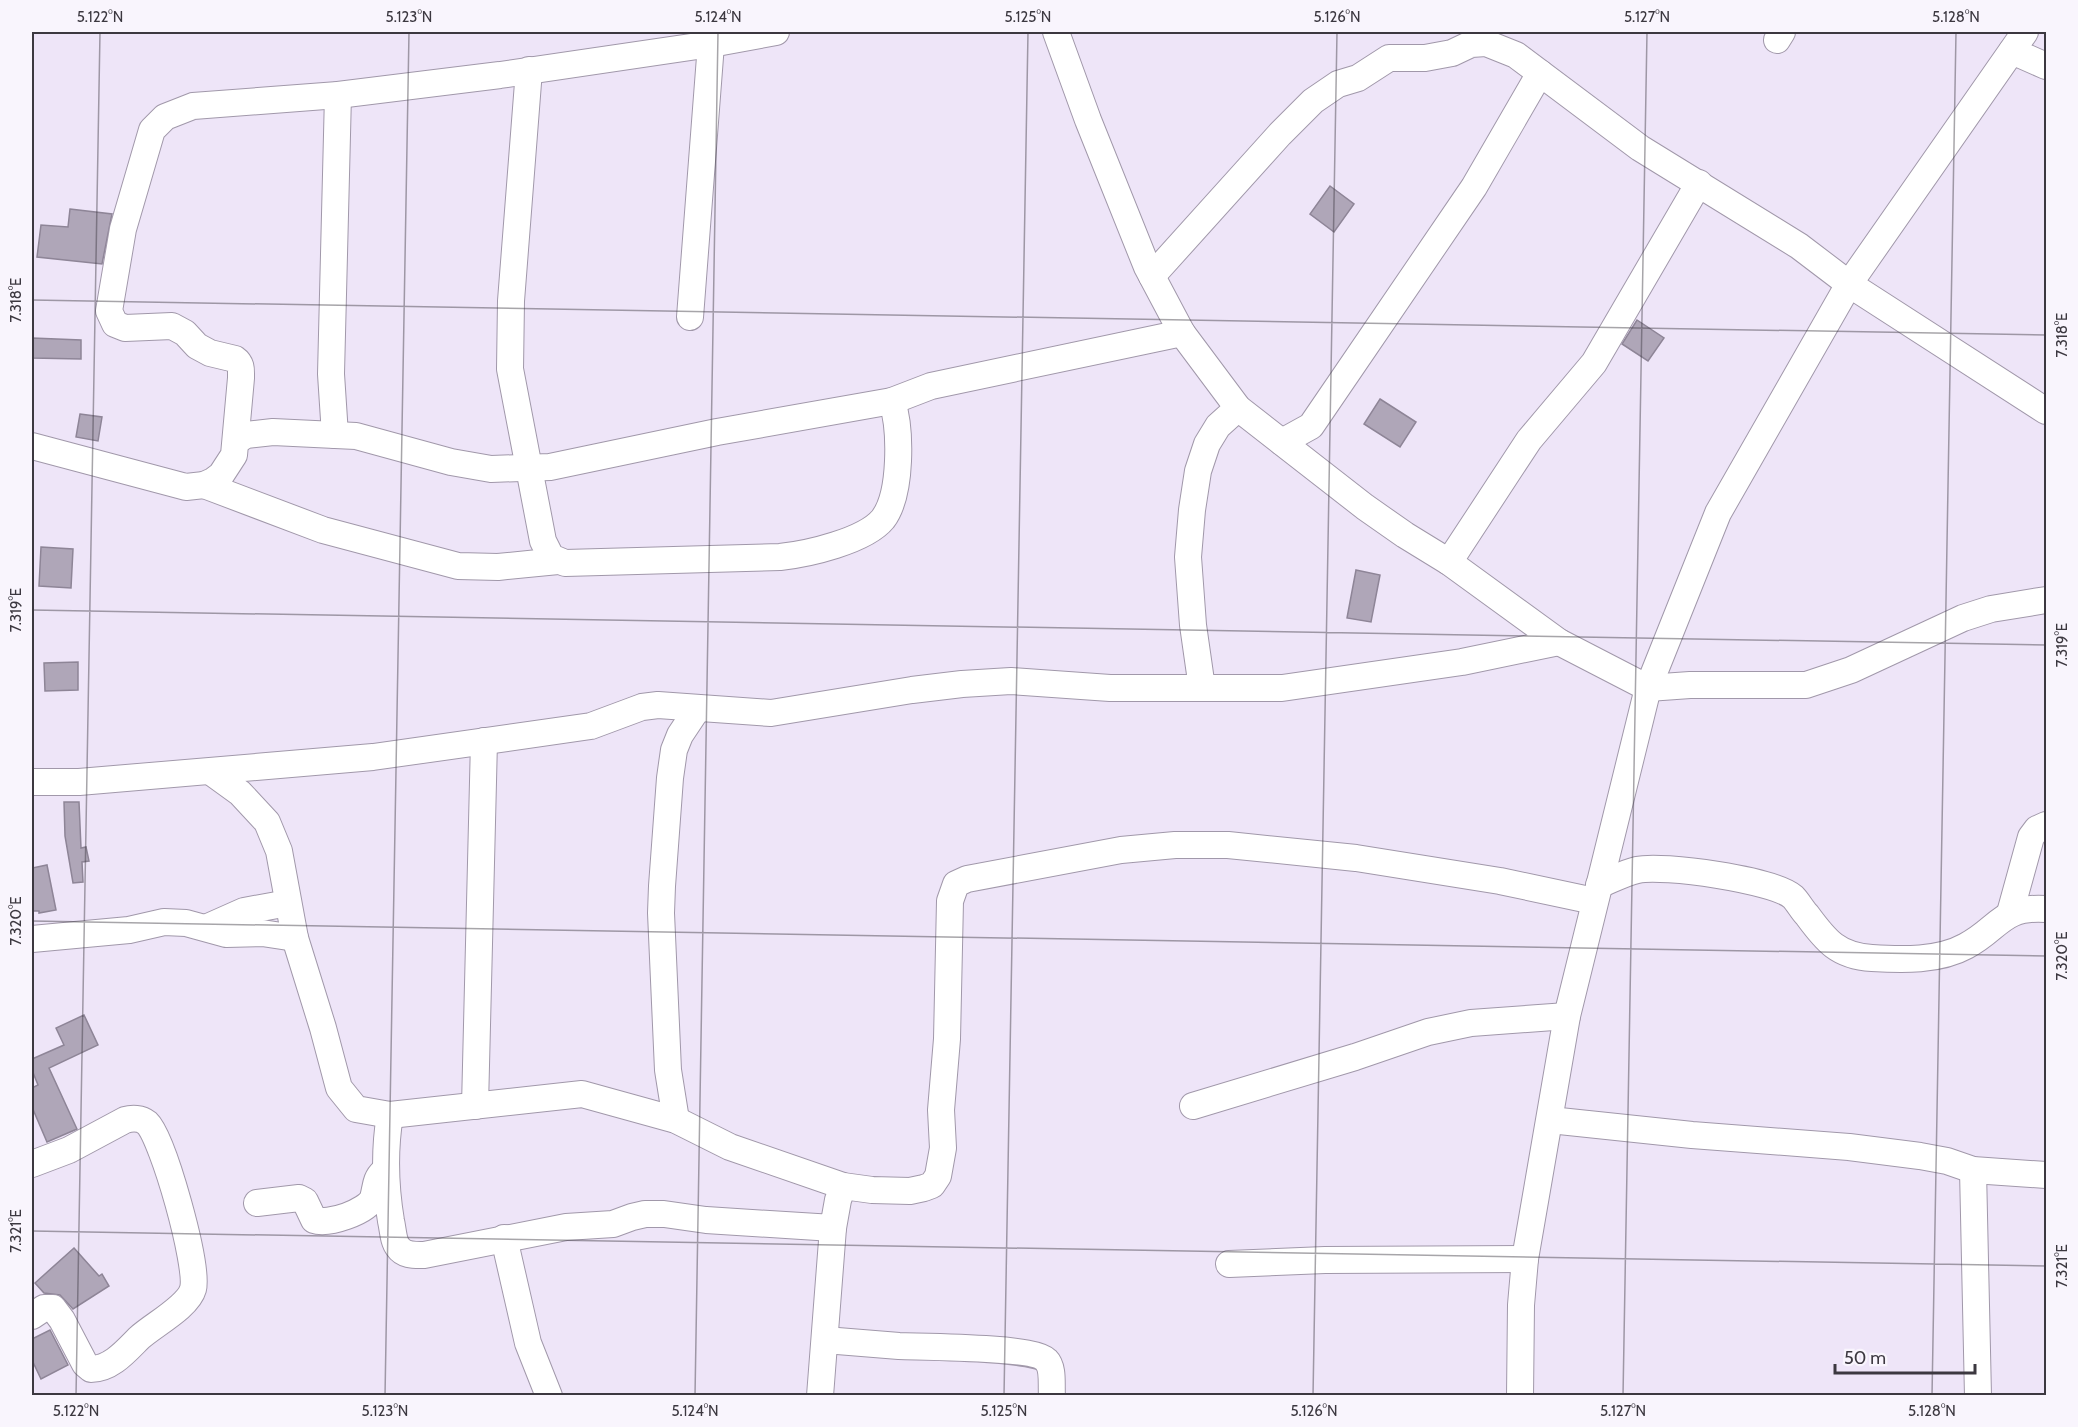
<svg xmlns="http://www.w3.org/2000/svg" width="2078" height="1427" font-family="Cabin,sans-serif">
<rect width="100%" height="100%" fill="#eee5f8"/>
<!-- building -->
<g fill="#afa6b8" stroke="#8e8597" stroke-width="1.5">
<polygon points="1330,186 1354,204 1334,232 1310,214"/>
<polygon points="70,209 112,214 102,264 37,257 41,225 68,227"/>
<polygon points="1637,320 1664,338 1648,361 1622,344"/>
<polygon points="32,338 81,340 81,359 32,358"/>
<polygon points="1380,399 1416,422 1400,447 1364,424"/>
<polygon points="80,414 102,417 98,441 76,437"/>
<polygon points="41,547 73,549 71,588 39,586"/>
<polygon points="1356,570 1380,575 1371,622 1347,618"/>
<polygon points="78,662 78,690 45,691 44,663"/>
<polygon points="64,802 79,802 81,848 86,847 89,861 82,862 83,882 73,883 65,836"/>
<polygon points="47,865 56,910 39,913 39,911 32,911 32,868"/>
<polygon points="84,1015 98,1045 49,1068 77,1129 47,1142 32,1107 32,1088 38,1085 32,1070 32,1059 64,1045 56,1028"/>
<polygon points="74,1248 99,1276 102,1274 109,1286 73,1309 60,1295 44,1293 35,1283"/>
<polygon points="50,1330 68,1365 41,1379 32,1360 32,1339"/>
</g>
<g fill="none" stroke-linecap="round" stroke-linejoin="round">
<!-- minor casing -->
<g stroke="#a198aa" stroke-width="28">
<g id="minor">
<polyline points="1056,32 1088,120 1147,267 1182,333 1238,408 1365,507 1405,535 1449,562 1559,642 1648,688 1690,685 1806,685 1851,670 1963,618 1991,609 2046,600"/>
<polyline points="1777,40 1782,32"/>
<polyline points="2012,51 2046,66"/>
<path d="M529 70 511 301 510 369 543 541 551 557 565 563 780 557C808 554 865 541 883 519 902 494 901 429 892 401"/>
<polyline points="1152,276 1280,134 1313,101 1338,84 1358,78 1389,58 1425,58 1452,53 1471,44 1486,43 1516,55 1640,148 1799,246 1849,284 2046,411"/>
<polyline points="690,317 711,44"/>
<polyline points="335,435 331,374 338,95"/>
<polyline points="236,441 246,435 273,432 356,436 451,462 491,469 550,467 717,432 892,401 931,386 1182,333"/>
<polyline points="1282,442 1311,426 1474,187 1540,73"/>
<path d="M32 446 186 487 204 485 213 481 221 475 234 455 241 378C241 370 242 364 235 359L210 353 197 346 185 333 172 326 125 328 115 324 109 311 123 229 152 130 165 117 193 106 338 95 500 75 711 44 776 32"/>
<polyline points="204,485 323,530 458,566 498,567 558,561"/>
<polyline points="1449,562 1529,440 1594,363 1699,183"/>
<polyline points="1202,688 1193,625 1188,557 1192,510 1198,471 1207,444 1218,426 1238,408"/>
<polyline points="211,772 240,793 267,822 279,851 295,938 323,1028 339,1088 356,1109 390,1115 582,1094 676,1120 730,1147 843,1186 872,1190 910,1191 924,1188 932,1185 938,1176 943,1148 941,1110 947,1039 950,901 956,884 967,879 1121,850 1175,845 1228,845 1356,858 1500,881 1594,901"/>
<polyline points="32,782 79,782 373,757 591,726 642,707 658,705 771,713 912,690 962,684 1011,681 1110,688 1282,688 1462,662 1559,642"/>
<path d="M1599 885C1611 880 1624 873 1637 870 1662 864 1774 880 1793 897 1798 902 1802 910 1807 915 1826 941 1838 956 1872 958 1902 960 1939 961 1966 946 2000 928 2001 906 2046 909"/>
<polyline points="2010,913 2031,837 2037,829 2046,825"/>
<polyline points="208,927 244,911 288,903"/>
<polyline points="32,939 129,930 164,922 186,923 226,934 262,933 295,938"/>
<polyline points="475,1106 484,741"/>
<polyline points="1193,1106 1355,1057 1428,1032 1471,1023 1567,1016"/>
<path d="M390 1115C384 1151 385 1185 391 1221 393 1229 393 1241 398 1247 404 1256 415 1255 424 1255L566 1227 613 1224 632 1217 645 1214H664L706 1220 833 1228 838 1200 843 1186"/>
<polyline points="676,1120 668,1070 661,913 662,886 670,778 674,750 680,735 698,708"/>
<polyline points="1550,1120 1692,1135 1849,1147 1920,1156 1947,1161 1973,1170 2046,1175"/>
<path d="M32 1164 69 1150 125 1120C132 1118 141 1118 147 1123 163 1138 199 1266 193 1289 188 1307 153 1325 139 1338 126 1351 111 1369 91 1369L85 1364 62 1320 53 1308H44L32 1316"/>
<polyline points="1973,1170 1978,1396"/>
<path d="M257 1203 299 1198 305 1201 314 1220C328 1225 367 1212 373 1198 376 1188 375 1179 383 1172"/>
<polyline points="504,1238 528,1343 549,1396"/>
<polyline points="1229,1264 1325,1260 1525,1259"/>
<path d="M825 1340C849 1342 874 1344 899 1346 922 1347 1034 1347 1046 1360 1054 1368 1051 1385 1052 1396"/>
<polyline points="820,1396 833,1228"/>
<polyline points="1520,1396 1521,1305 1525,1259 1567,1016 1648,688 1718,513 1849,284 2025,32"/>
</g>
</g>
<!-- minor -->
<use href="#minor" stroke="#fff" stroke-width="26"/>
</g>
<!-- ticks -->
<path fill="none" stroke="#3c3840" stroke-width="1.5" stroke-opacity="0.45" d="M32 300 2046 335M32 610 2046 645M32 921 2046 956M32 1231 2046 1266M76 1396 100 32M385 1396 409 32M695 1396 718 32M1004 1396 1028 32M1313 1396 1337 32M1623 1396 1647 32M1932 1396 1956 32"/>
<!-- border -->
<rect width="2078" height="1427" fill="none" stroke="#f9f5fd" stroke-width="66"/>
<!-- scale -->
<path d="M1835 1364v9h140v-9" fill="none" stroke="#3c3840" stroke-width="3"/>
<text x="1844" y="1364" font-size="18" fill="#3c3840" stroke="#f9f5fd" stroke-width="4.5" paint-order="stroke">50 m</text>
<rect x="33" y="33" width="2012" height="1361" fill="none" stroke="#3c3840" stroke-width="2"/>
<g font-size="15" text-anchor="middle" fill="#3c3840">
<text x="100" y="22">5.122°N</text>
<text x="409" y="22">5.123°N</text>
<text x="718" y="22">5.124°N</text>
<text x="1028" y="22">5.125°N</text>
<text x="1337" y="22">5.126°N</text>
<text x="1647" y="22">5.127°N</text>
<text x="1956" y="22">5.128°N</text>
<text transform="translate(16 300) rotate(-90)" y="5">7.318°E</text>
<text transform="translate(2062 335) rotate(-90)" y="5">7.318°E</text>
<text transform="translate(16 610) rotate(-90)" y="5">7.319°E</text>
<text transform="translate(2062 645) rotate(-90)" y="5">7.319°E</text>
<text transform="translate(16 921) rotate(-90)" y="5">7.320°E</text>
<text transform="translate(2062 956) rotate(-90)" y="5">7.320°E</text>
<text transform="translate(16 1231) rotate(-90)" y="5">7.321°E</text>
<text transform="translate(2062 1266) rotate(-90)" y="5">7.321°E</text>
<text x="76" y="1416">5.122°N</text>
<text x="385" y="1416">5.123°N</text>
<text x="695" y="1416">5.124°N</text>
<text x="1004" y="1416">5.125°N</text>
<text x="1314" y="1416">5.126°N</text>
<text x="1623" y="1416">5.127°N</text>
<text x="1932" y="1416">5.128°N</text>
</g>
</svg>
